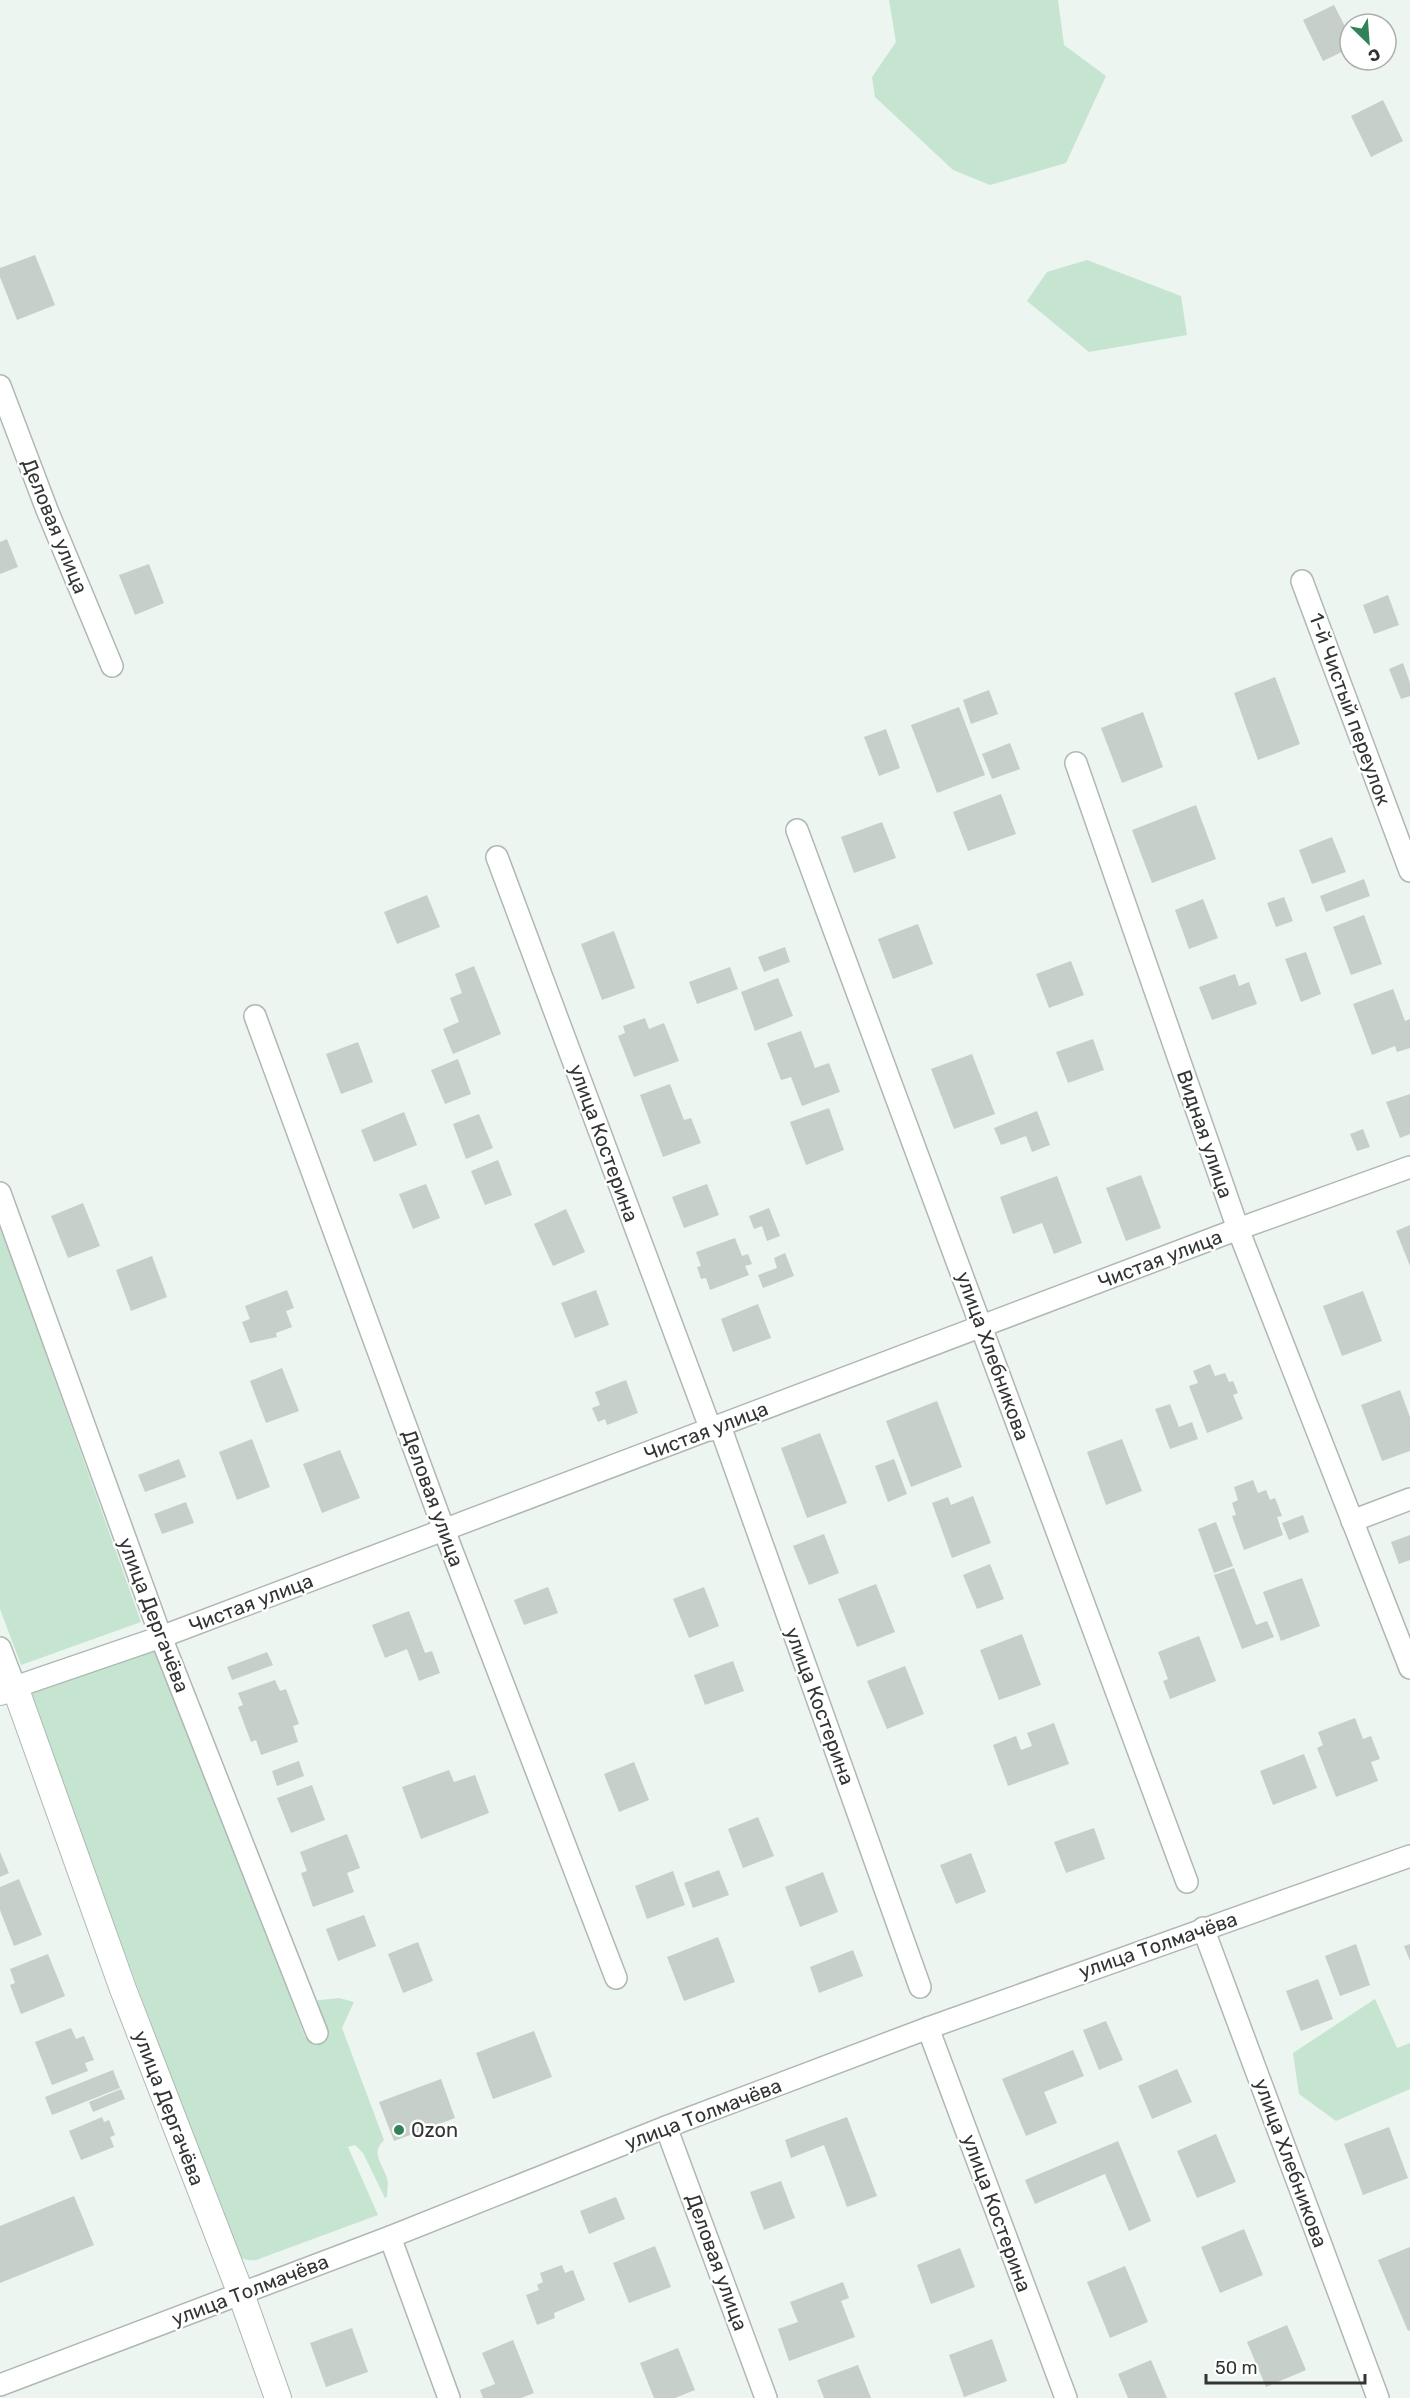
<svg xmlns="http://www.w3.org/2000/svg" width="1410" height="2398" font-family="Rubik,sans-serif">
<rect width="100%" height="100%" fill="#ecf5ef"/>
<!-- green -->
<g fill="#c6e5d1">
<polygon points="889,0 1058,0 1064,45 1106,76 1066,163 990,185 953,170 875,97 872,77 896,42"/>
<polygon points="1087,260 1181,296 1187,335 1089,352 1027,301 1047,272"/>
<polygon points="0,1225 141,1622 21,1665 0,1609"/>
<path d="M148 1645 165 1656 305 2037 313 2040 311 2001 339 1998 354 2002 342 2028 384 2140C369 2155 385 2165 388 2182 388 2186 387 2192 387 2197L385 2198 363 2153 355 2145 348 2147 378 2215 256 2260C244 2261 239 2258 233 2247L32 1700 34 1686Z"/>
<polygon points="1375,1999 1397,2048 1410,2043 1410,2089 1336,2121 1299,2094 1293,2053"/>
</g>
<!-- building -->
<g fill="#c6cfc9">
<polygon points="1334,5 1350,36 1350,48 1323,61 1303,20"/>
<polygon points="1383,100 1403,141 1371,157 1351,116"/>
<polygon points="35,255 55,305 17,320 0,277 0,268"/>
<polygon points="7,539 18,567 0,574 0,542"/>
<polygon points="149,564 164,603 135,615 119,575"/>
<polygon points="1388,595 1399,625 1374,634 1363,605"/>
<polygon points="1403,663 1410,683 1410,696 1401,699 1389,669"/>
<polygon points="1275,677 1300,744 1258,760 1234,693"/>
<polygon points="989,690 998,714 971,724 963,700"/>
<polygon points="959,707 985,775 937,793 911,725"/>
<polygon points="1143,712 1163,767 1122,783 1101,728"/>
<polygon points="886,729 900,768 879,776 864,737"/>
<polygon points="1010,743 1020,769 992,779 982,754"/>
<polygon points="1001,794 1016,834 968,851 953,812"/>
<polygon points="1196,805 1216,859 1152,883 1132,830"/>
<polygon points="882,822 896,858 854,873 841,837"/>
<polygon points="1332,837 1346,872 1312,884 1299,850"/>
<polygon points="1364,879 1370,896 1326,912 1320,896"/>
<polygon points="427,895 440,927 397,944 384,912"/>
<polygon points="1284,897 1293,921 1276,927 1267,903"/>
<polygon points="1203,899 1218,938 1189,949 1175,910"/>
<polygon points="1364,915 1382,964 1351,975 1333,927"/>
<polygon points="918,924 933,964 893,979 878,939"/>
<polygon points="614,931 635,988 602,1000 581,944"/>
<polygon points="785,947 790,962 764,972 758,957"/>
<polygon points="1306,952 1321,994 1301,1002 1285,959"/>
<polygon points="1071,961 1084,995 1049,1008 1036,974"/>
<polygon points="474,966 501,1034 453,1054 443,1029 459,1022 450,998 462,993 455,974"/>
<polygon points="730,967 738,989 697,1004 689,982"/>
<polygon points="1235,974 1239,986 1249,982 1257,1004 1212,1020 1199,987"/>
<polygon points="778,978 793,1016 755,1031 741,992"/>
<polygon points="1393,989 1405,1021 1410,1019 1410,1048 1397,1052 1395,1046 1372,1055 1353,1004"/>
<polygon points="645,1018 649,1029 664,1023 679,1061 634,1077 618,1036 625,1033 623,1026"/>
<polygon points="801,1031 815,1068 829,1063 840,1092 802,1106 791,1077 781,1080 767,1043"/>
<polygon points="1093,1039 1104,1070 1068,1083 1056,1052"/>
<polygon points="358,1042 373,1082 341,1094 326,1054"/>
<polygon points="972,1054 995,1114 954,1129 931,1069"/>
<polygon points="458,1059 471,1094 445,1104 431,1070"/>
<polygon points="670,1084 684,1120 691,1118 701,1143 663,1157 640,1095"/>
<polygon points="1410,1094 1410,1134 1400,1138 1386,1102"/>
<polygon points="829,1108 844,1150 806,1165 790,1122"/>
<polygon points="1037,1111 1050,1145 1032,1152 1026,1136 1001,1145 994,1128"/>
<polygon points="404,1112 417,1145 374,1162 361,1130"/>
<polygon points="479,1114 493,1148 466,1159 453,1124"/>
<polygon points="1363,1129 1370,1147 1357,1151 1350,1134"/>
<polygon points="498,1160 512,1195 485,1205 471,1171"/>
<polygon points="1141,1175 1161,1228 1126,1241 1106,1188"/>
<polygon points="1057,1176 1082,1243 1054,1254 1042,1223 1013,1234 1000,1197"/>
<polygon points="426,1184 440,1218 413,1229 399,1194"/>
<polygon points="707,1184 719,1215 684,1228 672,1197"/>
<polygon points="83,1203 100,1246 68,1258 51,1216"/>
<polygon points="769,1208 780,1236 767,1241 762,1226 754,1229 749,1216"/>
<polygon points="566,1209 585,1252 553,1266 534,1224"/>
<polygon points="1410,1225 1410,1266 1396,1231"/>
<polygon points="735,1238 742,1256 748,1254 752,1264 745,1266 749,1275 710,1290 706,1278 701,1279 697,1267 701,1266 696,1252"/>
<polygon points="785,1253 794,1276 763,1288 758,1275 777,1268 774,1258"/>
<polygon points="152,1256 167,1297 131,1311 116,1270"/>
<polygon points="287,1290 294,1308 286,1311 292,1327 276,1333 277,1337 250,1343 242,1322 250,1319 245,1306"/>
<polygon points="596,1290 609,1325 575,1338 561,1303"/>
<polygon points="1363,1291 1382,1341 1342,1356 1323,1306"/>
<polygon points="758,1304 771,1338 733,1352 721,1319"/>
<polygon points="1210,1364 1215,1376 1225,1373 1229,1382 1233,1381 1238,1393 1233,1395 1243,1419 1207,1433 1189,1386 1198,1383 1193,1371"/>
<polygon points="282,1368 299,1411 266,1423 250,1381"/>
<polygon points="626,1380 638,1413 607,1425 605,1419 598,1422 592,1408 600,1405 595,1392"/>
<polygon points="1400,1390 1410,1417 1410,1451 1382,1461 1361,1405"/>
<polygon points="937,1401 962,1467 911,1487 886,1421"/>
<polygon points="1170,1404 1179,1427 1192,1422 1198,1439 1170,1449 1155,1409"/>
<polygon points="820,1433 847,1503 807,1518 781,1448"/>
<polygon points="252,1439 270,1487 237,1500 219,1452"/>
<polygon points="1122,1439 1142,1491 1106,1505 1087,1452"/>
<polygon points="340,1450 360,1498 322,1513 303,1464"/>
<polygon points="179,1459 186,1477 145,1492 138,1475"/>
<polygon points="894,1459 907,1494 888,1502 875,1466"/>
<polygon points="1253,1480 1258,1493 1266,1490 1270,1500 1275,1498 1282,1516 1277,1517 1283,1535 1244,1550 1232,1516 1236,1515 1232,1503 1238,1500 1234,1487"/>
<polygon points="973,1496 991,1543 952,1558 932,1503 948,1497 951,1505"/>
<polygon points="186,1502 194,1523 162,1534 154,1514"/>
<polygon points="1303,1515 1309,1532 1289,1540 1282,1523"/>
<polygon points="1216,1522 1233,1566 1214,1573 1198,1529"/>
<polygon points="824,1534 839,1573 809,1585 793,1546"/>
<polygon points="1410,1535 1410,1560 1399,1564 1391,1542"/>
<polygon points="990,1564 1004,1599 977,1609 963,1575"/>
<polygon points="1234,1568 1256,1625 1267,1621 1274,1637 1242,1649 1214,1575"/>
<polygon points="1302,1578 1320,1626 1281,1641 1263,1592"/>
<polygon points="876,1584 895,1632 857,1647 838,1599"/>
<polygon points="548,1587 558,1613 524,1625 514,1600"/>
<polygon points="704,1587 719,1626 689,1638 673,1599"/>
<polygon points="409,1611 425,1653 432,1651 440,1673 419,1681 407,1649 385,1658 372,1625"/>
<polygon points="1022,1634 1041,1685 999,1700 980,1650"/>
<polygon points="1199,1636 1216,1681 1170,1699 1163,1681 1168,1679 1158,1652"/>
<polygon points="267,1652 273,1665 232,1680 227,1667"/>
<polygon points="733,1661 744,1691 705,1705 694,1675"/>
<polygon points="905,1666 924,1714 887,1729 867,1681"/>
<polygon points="275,1680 280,1691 286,1689 299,1724 293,1726 298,1742 261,1755 256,1740 251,1742 238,1707 243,1705 238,1693"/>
<polygon points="1355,1718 1363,1739 1371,1736 1380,1759 1371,1762 1378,1781 1336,1797 1317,1748 1323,1745 1318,1732"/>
<polygon points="1054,1723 1069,1764 1008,1786 993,1745 1016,1736 1021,1750 1032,1746 1027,1733"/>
<polygon points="1304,1754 1317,1788 1273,1805 1260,1771"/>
<polygon points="299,1761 304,1776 277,1786 272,1771"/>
<polygon points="634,1762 649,1800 619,1812 604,1774"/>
<polygon points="449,1770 454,1782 475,1775 489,1813 421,1839 402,1787"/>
<polygon points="312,1785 325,1820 291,1833 277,1798"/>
<polygon points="758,1817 774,1856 743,1868 728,1829"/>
<polygon points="1094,1828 1105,1859 1066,1873 1054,1842"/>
<polygon points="347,1834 360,1868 347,1873 354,1892 313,1907 301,1873 307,1871 300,1852"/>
<polygon points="0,1852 9,1873 0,1877"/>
<polygon points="971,1853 986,1892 956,1904 940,1865"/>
<polygon points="719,1870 729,1895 693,1908 684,1883"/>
<polygon points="673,1871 685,1905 647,1919 635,1886"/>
<polygon points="823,1872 838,1912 800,1927 785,1887"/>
<polygon points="19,1879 42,1935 14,1946 0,1910 0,1887"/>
<polygon points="364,1915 376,1946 338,1961 326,1929"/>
<polygon points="718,1937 735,1982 684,2001 667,1957"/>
<polygon points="418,1942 433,1981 403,1993 388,1954"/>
<polygon points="1356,1944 1370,1985 1340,1996 1325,1956"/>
<polygon points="1410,1944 1410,1961 1404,1946"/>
<polygon points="853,1950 863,1976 819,1993 810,1967"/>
<polygon points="48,1954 65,1996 21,2014 10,1985 15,1983 10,1969"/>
<polygon points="1318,1979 1333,2019 1301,2031 1286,1991"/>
<polygon points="1106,2021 1123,2060 1099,2070 1083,2030"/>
<polygon points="71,2028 76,2039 84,2036 94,2060 85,2063 88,2071 52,2085 35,2042"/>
<polygon points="534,2031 552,2077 493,2099 476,2053"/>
<polygon points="1073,2050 1084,2076 1044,2092 1057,2123 1026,2136 1002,2079"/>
<polygon points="1177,2069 1192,2102 1152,2119 1138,2086"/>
<polygon points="113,2070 120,2088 52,2115 45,2097"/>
<polygon points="441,2079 455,2118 394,2141 379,2102"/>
<polygon points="121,2089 125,2099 93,2112 89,2102"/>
<polygon points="102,2117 104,2122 109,2120 115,2135 110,2137 114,2147 81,2160 69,2131"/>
<polygon points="847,2117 877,2196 847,2207 824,2145 791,2158 785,2140"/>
<polygon points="1389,2127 1408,2178 1363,2195 1344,2144"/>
<polygon points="1216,2134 1236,2182 1197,2198 1177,2151"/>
<polygon points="1118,2141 1151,2221 1129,2231 1105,2174 1035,2204 1025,2180"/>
<polygon points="781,2181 795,2218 764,2230 750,2192"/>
<polygon points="74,2196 94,2245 0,2283 0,2226"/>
<polygon points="616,2197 625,2219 589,2234 580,2211"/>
<polygon points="1244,2229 1263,2275 1220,2293 1201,2247"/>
<polygon points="655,2246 671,2287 629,2303 613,2263"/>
<polygon points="1410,2247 1410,2330 1408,2331 1378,2260"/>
<polygon points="960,2248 975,2287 931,2304 917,2265"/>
<polygon points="562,2265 565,2273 573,2270 585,2300 554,2313 555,2318 537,2325 526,2295 539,2290 537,2285 543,2282 540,2273"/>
<polygon points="1125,2266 1148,2322 1110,2338 1087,2282"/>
<polygon points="843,2282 849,2298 841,2301 855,2337 789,2361 778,2329 798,2322 790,2302"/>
<polygon points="1287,2325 1306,2370 1266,2387 1247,2342"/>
<polygon points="352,2328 368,2372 326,2387 310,2343"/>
<polygon points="992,2339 1007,2381 964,2397 949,2355"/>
<polygon points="513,2340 534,2393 521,2398 483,2398 480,2390 495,2384 482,2353"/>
<polygon points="678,2348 695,2390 675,2398 654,2398 640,2363"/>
<polygon points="1151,2360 1167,2398 1128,2398 1118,2374"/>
<polygon points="858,2365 871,2398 824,2398 817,2380"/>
</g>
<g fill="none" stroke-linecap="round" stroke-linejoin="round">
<!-- minor casing -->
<g stroke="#afb8b2" stroke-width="24">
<g id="minor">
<polyline points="0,386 47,510 112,666"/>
<polyline points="1302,581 1410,871"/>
<polyline points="1076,763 1238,1229 1410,1668"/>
<polyline points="797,830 1187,1882"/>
<polyline points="497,857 711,1430"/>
<polyline points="255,1016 444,1530 616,1978"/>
<polyline points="0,1193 161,1637 317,2033"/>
<polyline points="720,1426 920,1987"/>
<polyline points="1352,1521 1410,1499"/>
<polyline points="0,1648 15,1687 161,1637 1238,1229 1410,1167"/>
<polyline points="1203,1928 1378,2398"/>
<polyline points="928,2028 1066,2398"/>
<polyline points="666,2127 766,2398"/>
<polyline points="390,2237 449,2398"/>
<polyline points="0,2385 390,2237 666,2127 928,2028 1410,1856"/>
</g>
</g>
<!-- tertiary casing -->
<g stroke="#afb8b2" stroke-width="28">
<polyline id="tertiary" points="0,1692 15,1687 123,1989 241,2294 278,2398"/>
</g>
<!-- minor -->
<use href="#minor" stroke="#fff" stroke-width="21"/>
<!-- tertiary -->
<use href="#tertiary" stroke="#fff" stroke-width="26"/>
</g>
<!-- markers -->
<circle fill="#2f8356" stroke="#fff" stroke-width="2" cx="399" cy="2130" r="6"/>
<g text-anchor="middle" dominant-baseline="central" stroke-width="5" stroke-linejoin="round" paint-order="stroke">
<!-- street labels -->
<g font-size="20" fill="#323533" stroke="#fff">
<text transform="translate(55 526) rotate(68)">Деловая улица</text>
<text transform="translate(1350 709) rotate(70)">1-й Чистый переулок</text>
<text transform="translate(1205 1134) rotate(71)">Видная улица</text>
<text transform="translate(604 1143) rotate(70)">улица Костерина</text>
<text transform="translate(1160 1259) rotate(-21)">Чистая улица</text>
<text transform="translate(993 1356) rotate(70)">улица Хлебникова</text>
<text transform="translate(706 1431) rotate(-21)">Чистая улица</text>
<text transform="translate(433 1498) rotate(70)">Деловая улица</text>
<text transform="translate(251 1603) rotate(-21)">Чистая улица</text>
<text transform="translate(154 1615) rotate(69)">улица Дергачёва</text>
<text transform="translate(820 1706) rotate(70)">улица Костерина</text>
<text transform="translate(1158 1945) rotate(-19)">улица Толмачёва</text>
<text transform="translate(169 2108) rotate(69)">улица Дергачёва</text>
<text transform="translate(703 2114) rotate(-21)">улица Толмачёва</text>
<text transform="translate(1291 2163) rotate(70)">улица Хлебникова</text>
<text transform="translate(997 2213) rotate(70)">улица Костерина</text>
<text transform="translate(717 2262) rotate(70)">Деловая улица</text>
<text transform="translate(250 2290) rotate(-21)">улица Толмачёва</text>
</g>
<!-- poi labels -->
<g font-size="20" fill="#323533" stroke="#fff" text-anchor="start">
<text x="411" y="2130">Ozon</text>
</g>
</g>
<!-- north arrow -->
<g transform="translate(1368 42) rotate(155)"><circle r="28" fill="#ffffff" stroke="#adaead" stroke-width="1.5"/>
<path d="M0-4.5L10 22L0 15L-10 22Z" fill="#2f8356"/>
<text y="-9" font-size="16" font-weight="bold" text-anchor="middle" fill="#323533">С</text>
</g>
<!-- scale -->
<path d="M1206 2374v9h159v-9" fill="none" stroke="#323533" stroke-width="3"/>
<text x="1215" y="2374" font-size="18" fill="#323533" stroke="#ffffff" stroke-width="4.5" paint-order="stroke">50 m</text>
</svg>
